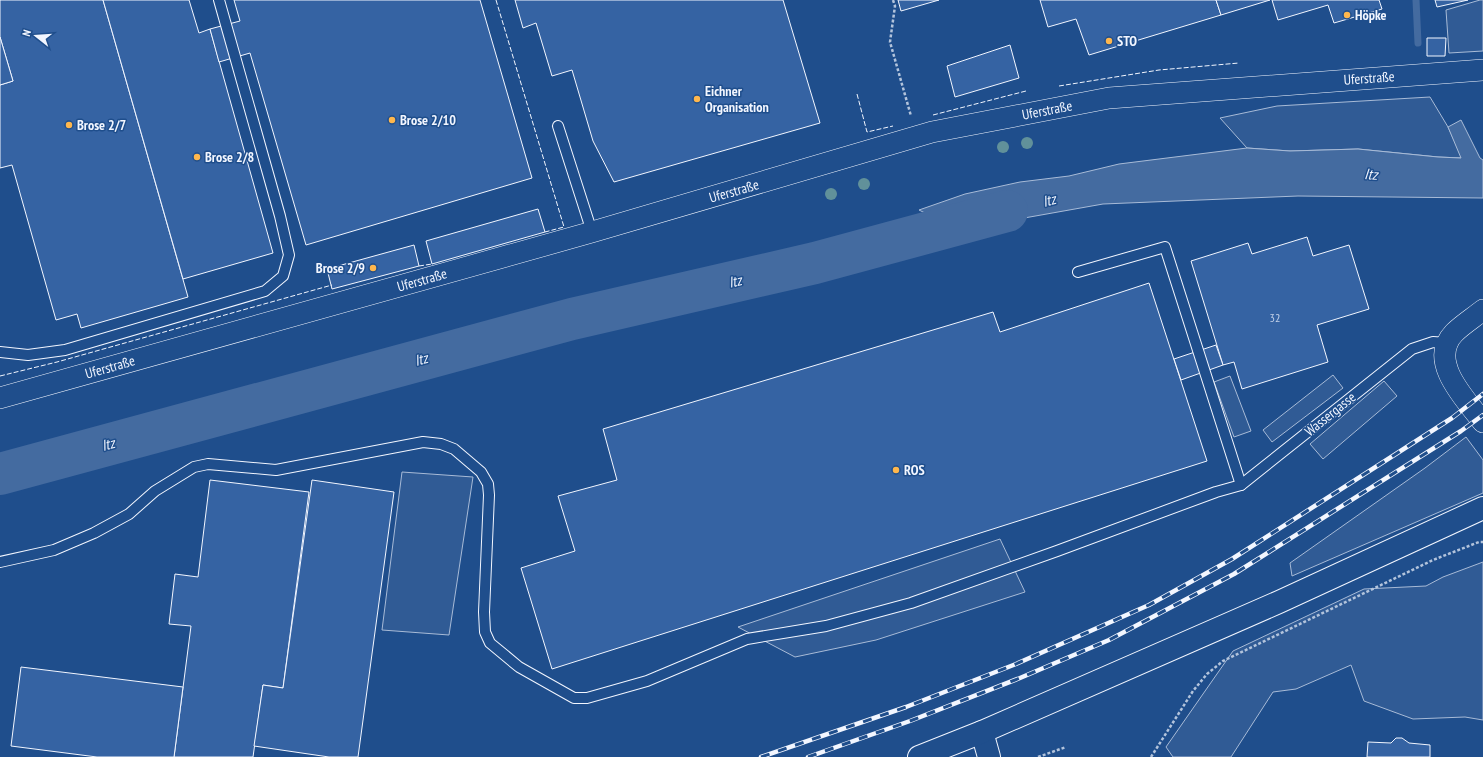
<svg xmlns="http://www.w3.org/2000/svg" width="1483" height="757" font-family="'PT Sans Narrow',sans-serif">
<rect width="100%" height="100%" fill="#1f4e8c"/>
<!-- built -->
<g fill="#305b95" stroke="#a8bbd7">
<polygon points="1480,0 1483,0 1483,51 1449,53 1446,10"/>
<polygon points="1430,97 1448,127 1462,158 1438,157 1358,149 1290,151 1247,148 1220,118 1277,106"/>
<polygon points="1333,375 1343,388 1272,442 1263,430"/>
<polygon points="1230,376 1251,431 1234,437 1214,382"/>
<polygon points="1384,381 1397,396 1323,459 1310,444"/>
<polygon points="1466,437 1483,460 1483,493 1292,576 1290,563 1425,468"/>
<polygon points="402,472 473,477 449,635 382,630"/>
<polygon points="1000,539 1025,592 876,640 795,657 738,627"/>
<polygon points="1483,562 1483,720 1465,717 1413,719 1364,701 1351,665 1296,689 1273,692 1231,757 1173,757 1166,747 1233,651 1364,589 1426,586 1443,577"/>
</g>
<!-- water -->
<polygon fill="#446ba0" stroke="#a8bbd7" points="1461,120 1480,158 1483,160 1483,198 1298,196 1103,204 996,223 969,235 919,210 965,194 1020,182 1069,176 1119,164 1247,148 1290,151 1358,149 1438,157 1461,158 1448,127"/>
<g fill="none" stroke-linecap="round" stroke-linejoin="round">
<!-- stream -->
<polyline stroke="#446ba0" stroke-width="7" points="1416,0 1418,43"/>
<!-- river -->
<polyline stroke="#446ba0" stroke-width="42" points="0,474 572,319 815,263 1007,211"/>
</g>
<!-- building -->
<g fill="#3563a3" stroke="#f2f6ff">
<polygon points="0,0 103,0 188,297 81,328 77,314 56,320 12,165 0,168 0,85 13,81 0,37"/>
<polygon points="103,0 189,0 199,33 210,29 273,253 183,279"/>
<polygon points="234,0 480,0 532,178 306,245 250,53 219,62 210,29 240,21"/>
<polygon points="515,0 783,0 820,123 614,182 593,141 572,70 552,76 536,23 523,28"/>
<polygon points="898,0 939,0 901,11"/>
<polygon points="1040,0 1216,0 1221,15 1089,55 1076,19 1048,27"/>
<polygon points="1216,0 1270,0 1221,15"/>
<polygon points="1272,0 1379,0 1382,9 1334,23 1328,5 1278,20"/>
<polygon points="1435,0 1468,0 1437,7"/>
<polygon points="0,37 13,81 0,85"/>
<polygon points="1427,38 1446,38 1445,56 1427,56"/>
<polygon points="1010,45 1019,78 955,97 947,66"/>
<polygon points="538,209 545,232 432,264 426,241"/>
<polygon points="1307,237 1313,256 1349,245 1369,309 1317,325 1328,362 1242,389 1234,362 1223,365 1191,261 1248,243 1252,254"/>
<polygon points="414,245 419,266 332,289 327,269"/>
<polygon points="1149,283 1207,461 552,669 521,568 575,551 558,496 617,480 603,429 993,312 1000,332"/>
<polygon points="1216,345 1223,365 1181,380 1174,359"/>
<polygon points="210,480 309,492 283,688 263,685 253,757 174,757 191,626 169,624 175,574 198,577"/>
<polygon points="312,480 394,492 358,757 329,757 254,746 263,685 283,688"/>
<polygon points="21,667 183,687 174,757 97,757 11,746"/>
<polygon points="1396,738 1402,738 1409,743 1430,745 1430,757 1367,757 1368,742 1391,743"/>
</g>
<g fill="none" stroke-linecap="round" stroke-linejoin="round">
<!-- lane casing -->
<g stroke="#f2f6ff" stroke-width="12">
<g id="lane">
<polyline points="558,126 592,232"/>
<polyline points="1078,272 1165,247 1241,485"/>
<polyline points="0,352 28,355 65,350 265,291 283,276 289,255 280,216 219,0"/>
<polyline points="0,562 54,550 94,533 129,514 155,491 194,467 208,464 276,470 423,442 441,444 454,449 481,472 488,484 489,495 484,612 485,632 490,643 519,667 574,698 587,698 647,681 747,639 826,626 911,603 1057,551 1216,492 1241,485 1412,349 1433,342 1447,343"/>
</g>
</g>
<!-- street casing -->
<g stroke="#f2f6ff" stroke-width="22">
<g id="street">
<path d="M1483 310C1473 318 1462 325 1454 333 1427 361 1466 400 1483 422"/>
<polyline points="0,398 592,232 932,132 1109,98 1483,70"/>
</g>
</g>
<!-- secondary casing -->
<g stroke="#f2f6ff" stroke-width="24">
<polyline id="secondary" points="982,732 989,757"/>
</g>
<!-- primary casing -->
<g stroke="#f2f6ff" stroke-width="24">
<polyline id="primary" points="919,757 982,732 1279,602 1483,508"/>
</g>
<!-- path -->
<g stroke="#b3c4dc" stroke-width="2.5" stroke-dasharray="3 2" stroke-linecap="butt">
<polyline points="893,0 895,6 890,42 911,116"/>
<polyline points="1038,757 1066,747"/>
<polyline points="1151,757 1193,691 1207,674 1223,661 1433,560 1479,542 1483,542"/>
</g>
<!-- lane -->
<use href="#lane" stroke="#1f4e8c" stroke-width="10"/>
<!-- street -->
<use href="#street" stroke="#1f4e8c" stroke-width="21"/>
<!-- secondary -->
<use href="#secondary" stroke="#1f4e8c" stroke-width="22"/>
<!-- primary -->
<use href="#primary" stroke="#1f4e8c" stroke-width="22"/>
<!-- rail casing -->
<g stroke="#f2f6ff" stroke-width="4.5">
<g id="rail">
<polyline points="761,757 906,707 1016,664 1149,605 1232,559 1452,418 1483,394"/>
<polyline points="808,757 910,721 1020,678 1109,640 1234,574 1461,431 1483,415"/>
</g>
</g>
<!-- rail -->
<use href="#rail" stroke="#1f4e8c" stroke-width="3" stroke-dasharray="9" stroke-linecap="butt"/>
<!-- fence -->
<g stroke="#f2f6ff" stroke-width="1" stroke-dasharray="5 2" stroke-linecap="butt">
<polyline points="496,0 564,227 545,232"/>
<polyline points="1059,86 1159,70 1239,63"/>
<polyline points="857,94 867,132 893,126"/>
<polyline points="933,115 1026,91"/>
<polyline points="419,266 432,264"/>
<polyline points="0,376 57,362 332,285"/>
</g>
</g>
<!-- trees -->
<g fill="#61919a">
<circle cx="1027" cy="143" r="6"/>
<circle cx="1003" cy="147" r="6"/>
<circle cx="864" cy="184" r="6"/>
<circle cx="831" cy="194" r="6"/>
</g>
<!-- markers -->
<g fill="#ffb74d" stroke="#1f4e8c" stroke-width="1.5">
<circle cx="1347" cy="15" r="4"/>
<circle cx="1109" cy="41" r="4"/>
<circle cx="697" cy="99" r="4"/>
<circle cx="392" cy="120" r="4"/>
<circle cx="69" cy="125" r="4"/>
<circle cx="197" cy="157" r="4"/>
<circle cx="373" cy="268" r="4"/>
<circle cx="896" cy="470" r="4"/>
</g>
<g text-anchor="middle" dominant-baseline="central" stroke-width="3" stroke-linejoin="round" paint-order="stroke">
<!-- number labels -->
<g font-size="12" fill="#c3d1e8">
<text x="1275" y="317">32</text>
</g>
<!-- poi labels -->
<g font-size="14" font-weight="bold" fill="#f2f6ff" stroke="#1f4e8c" text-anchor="start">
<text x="1355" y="15">Höpke</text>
<text x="1117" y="41">STO</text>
<text x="705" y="91">Eichner<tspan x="705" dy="16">Organisation</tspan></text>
<text x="400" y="120">Brose 2/10</text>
<text x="77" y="125">Brose 2/7</text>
<text x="205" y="157">Brose 2/8</text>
<text x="365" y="268" text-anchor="end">Brose 2/9</text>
<text x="904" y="470">ROS</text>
</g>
<!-- street labels -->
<g font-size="14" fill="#f2f6ff" stroke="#1f4e8c">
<text transform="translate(1369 78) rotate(-4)">Uferstraße</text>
<text transform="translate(1047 110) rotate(-11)">Uferstraße</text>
<text transform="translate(734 191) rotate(-16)">Uferstraße</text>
<text transform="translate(422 280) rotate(-16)">Uferstraße</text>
<text transform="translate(110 367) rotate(-16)">Uferstraße</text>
<text transform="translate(1330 414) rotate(-39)">Wassergasse</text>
</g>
<!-- water labels -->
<g font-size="15" font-style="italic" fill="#f2f6ff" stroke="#1f4e8c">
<text transform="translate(1371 174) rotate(4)">Itz</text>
<text transform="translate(1049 200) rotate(-15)">Itz</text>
<text transform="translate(735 281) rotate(-13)">Itz</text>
<text transform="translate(421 359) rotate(-15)">Itz</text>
<text transform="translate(108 444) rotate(-15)">Itz</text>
</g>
</g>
<!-- north arrow -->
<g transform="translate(36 36) rotate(287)" stroke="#1f4e8c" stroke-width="3" paint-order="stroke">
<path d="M0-3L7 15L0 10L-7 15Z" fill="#f2f6ff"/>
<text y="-6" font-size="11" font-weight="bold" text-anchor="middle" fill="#f2f6ff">N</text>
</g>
</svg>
